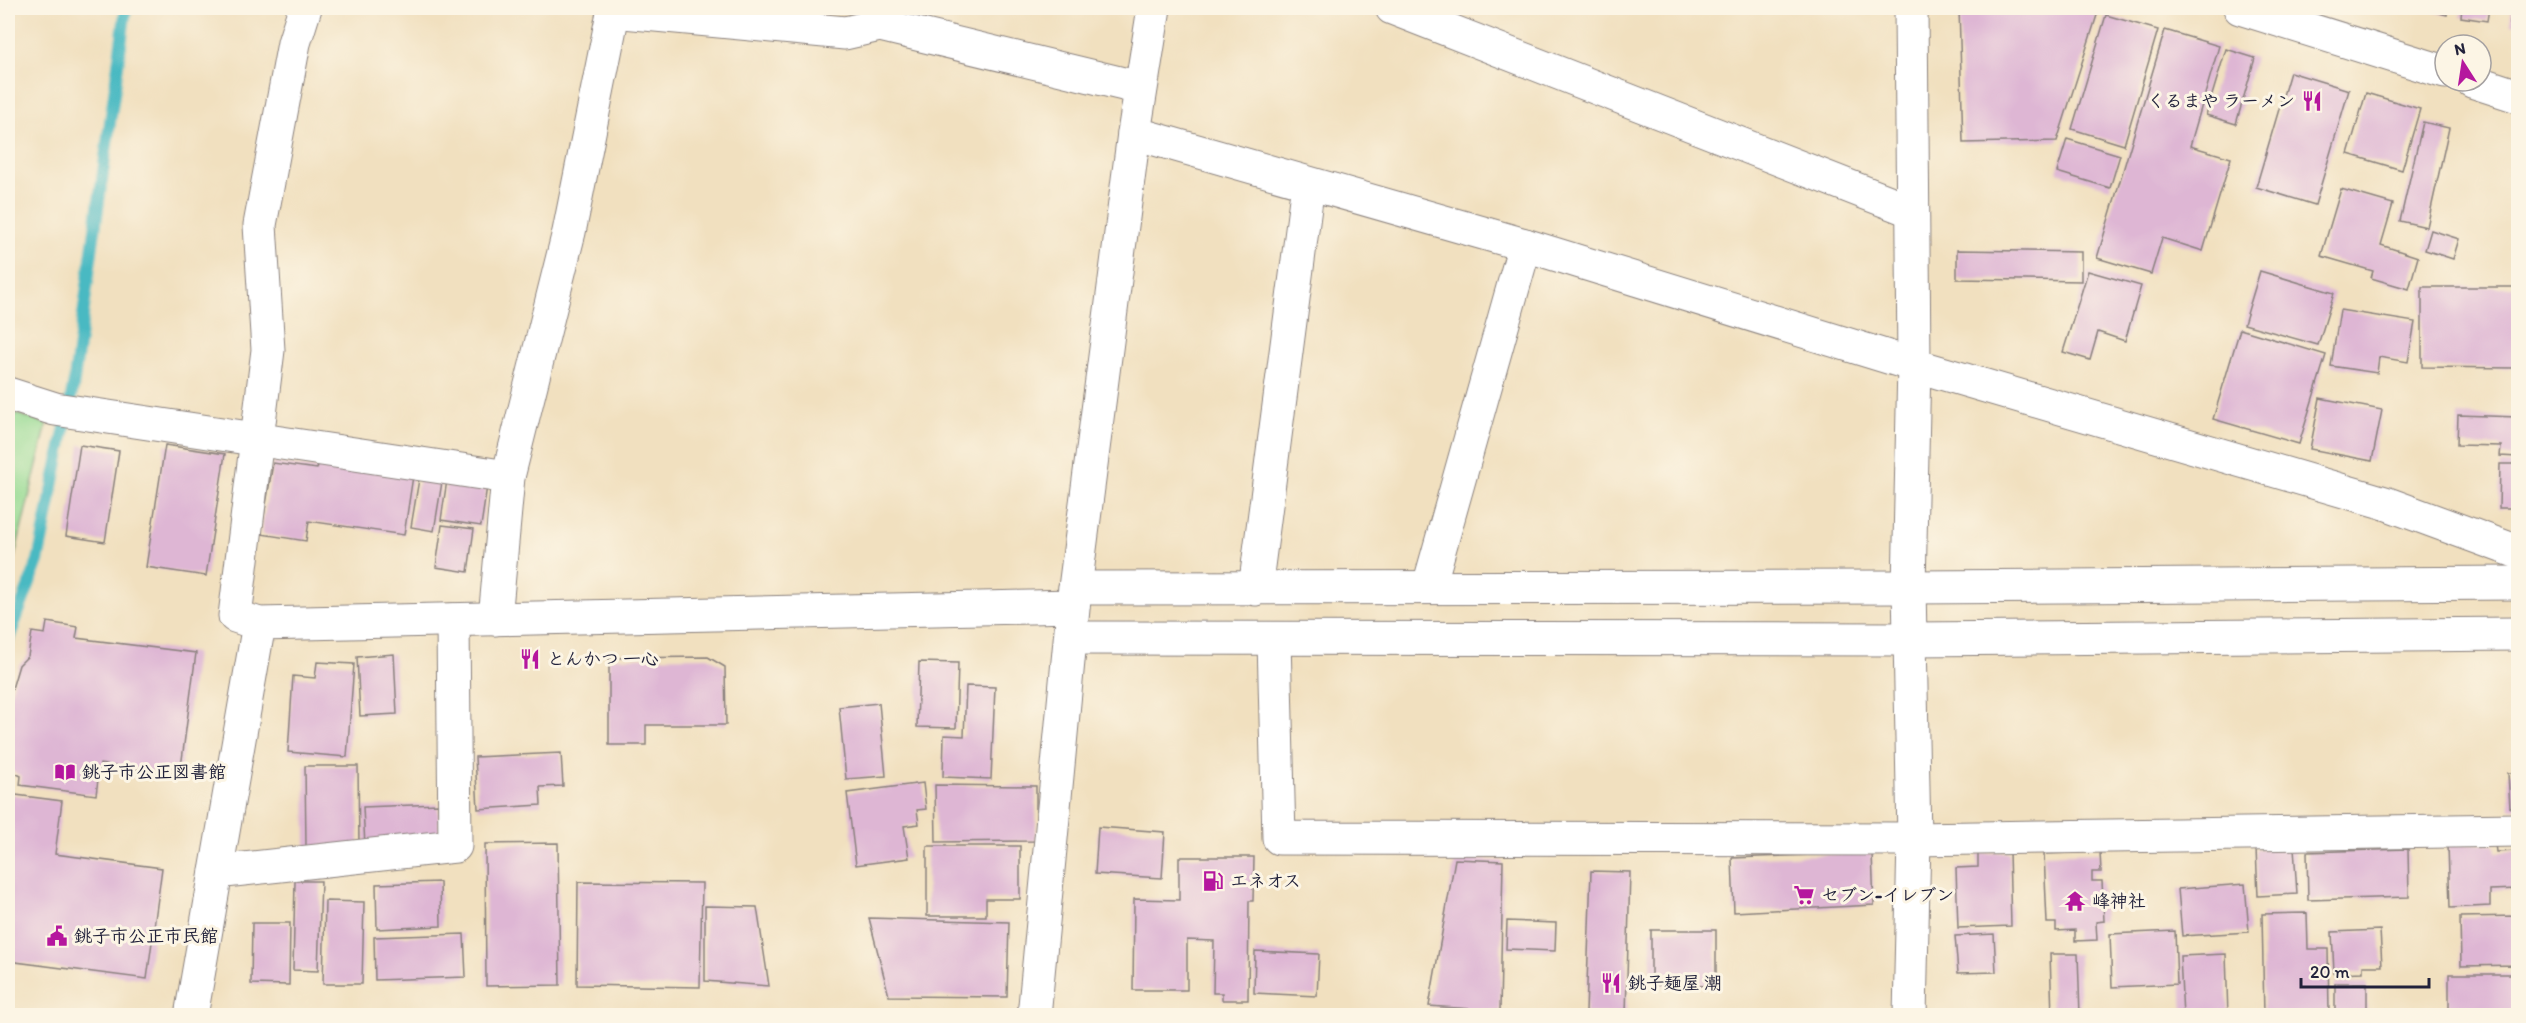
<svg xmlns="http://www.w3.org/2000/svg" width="2526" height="1023" font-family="Itim,'Klee One',sans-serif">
<rect width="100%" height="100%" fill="#fcf5e5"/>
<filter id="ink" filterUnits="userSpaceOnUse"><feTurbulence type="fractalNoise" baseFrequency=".0167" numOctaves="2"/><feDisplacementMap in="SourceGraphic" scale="12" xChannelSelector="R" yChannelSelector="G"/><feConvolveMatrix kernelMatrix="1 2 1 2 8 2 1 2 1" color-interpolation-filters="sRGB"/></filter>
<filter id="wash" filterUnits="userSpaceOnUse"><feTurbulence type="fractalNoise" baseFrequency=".008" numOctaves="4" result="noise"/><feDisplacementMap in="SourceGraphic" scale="24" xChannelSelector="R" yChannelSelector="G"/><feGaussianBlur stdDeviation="1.35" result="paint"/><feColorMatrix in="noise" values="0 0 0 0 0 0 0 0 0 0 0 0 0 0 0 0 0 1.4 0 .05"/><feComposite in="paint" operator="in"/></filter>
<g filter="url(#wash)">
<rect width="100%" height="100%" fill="#f1e0bf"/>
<!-- green -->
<polygon fill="#95da92" stroke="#5c7e66" stroke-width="1.5" points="8,411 47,424 8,583"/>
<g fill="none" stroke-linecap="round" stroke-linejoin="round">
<!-- stream -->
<polyline stroke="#4ab9c2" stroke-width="12" points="8,641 38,561 73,387 126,8"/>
</g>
<g id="blocks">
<!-- building -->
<g fill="#deb6d4">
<polygon points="1959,8 2082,8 2098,12 2057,141 1963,143"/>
<polygon points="2421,8 2448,8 2447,15"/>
<polygon points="2462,8 2489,8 2487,21 2461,17"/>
<polygon points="2512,8 2518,8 2518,25 2510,24"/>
<polygon points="2106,15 2158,30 2124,145 2072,129"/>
<polygon points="2165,30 2219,46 2190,146 2231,158 2203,251 2162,238 2151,274 2097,258"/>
<polygon points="2226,49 2255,58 2236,124 2206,115"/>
<polygon points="2290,72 2349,90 2315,205 2256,187"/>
<polygon points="2366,93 2420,109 2402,170 2348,154"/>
<polygon points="2423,122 2449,128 2427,227 2400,221"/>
<polygon points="2067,139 2120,155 2110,188 2057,172"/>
<polygon points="2341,189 2393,204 2381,245 2418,257 2409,289 2371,278 2373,271 2321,256"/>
<polygon points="2431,230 2459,239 2453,259 2425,250"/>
<polygon points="1957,250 2081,252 2081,281 1957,279"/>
<polygon points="2088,271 2141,286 2125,341 2098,332 2090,360 2063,352"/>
<polygon points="2260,271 2334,293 2318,345 2244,324"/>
<polygon points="2422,287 2518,287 2515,368 2422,367"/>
<polygon points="2340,310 2415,322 2408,362 2379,357 2377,373 2331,366"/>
<polygon points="2240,329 2326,355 2299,444 2213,419"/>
<polygon points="2320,398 2382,410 2372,461 2310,449"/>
<polygon points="2458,415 2518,417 2518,457 2500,456 2501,446 2457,445"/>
<polygon points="80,445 119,451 105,542 66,536"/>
<polygon points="165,445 225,454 206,576 146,567"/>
<polygon points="319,462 413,476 404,535 309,521 306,541 261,534 273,463 317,469"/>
<polygon points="2500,464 2518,464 2518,508 2499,508"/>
<polygon points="419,479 442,482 434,531 411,527"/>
<polygon points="447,480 487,486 481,526 441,520"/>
<polygon points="442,525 474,529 468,572 436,567"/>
<polygon points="47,622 78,627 76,638 196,653 180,775 100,764 96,795 20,785 21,776 11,771 13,755 8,754 8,725 12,708 8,706 8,702 19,665 28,656 32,632 45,634"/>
<polygon points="394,654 397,714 360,716 357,657"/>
<polygon points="708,657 725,667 726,725 646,725 646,745 609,745 609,658"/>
<polygon points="317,662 354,664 347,757 288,752 293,676 315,678"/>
<polygon points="919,662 958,663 956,728 917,727"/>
<polygon points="966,686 995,687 991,779 943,777 944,735 964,736"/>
<polygon points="879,703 886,776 846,779 839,707"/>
<polygon points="561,753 563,786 540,787 541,805 478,809 475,757"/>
<polygon points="305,766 358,766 359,845 306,847"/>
<polygon points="2508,773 2518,773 2518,808 2510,808"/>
<polygon points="923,783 926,809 917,810 919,824 904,826 909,858 856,865 847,793"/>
<polygon points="935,785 1036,786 1036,841 936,842"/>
<polygon points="8,794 62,801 55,854 162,868 147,979 8,961"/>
<polygon points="438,804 440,843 365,846 363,807"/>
<polygon points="1098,827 1165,832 1162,878 1095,874"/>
<polygon points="558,843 560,985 486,986 485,844"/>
<polygon points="2495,844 2496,852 2518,851 2518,889 2490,890 2490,906 2450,908 2448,845"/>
<polygon points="927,846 1020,846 1020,899 986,899 986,916 927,916"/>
<polygon points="2294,847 2297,894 2258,896 2256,849"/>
<polygon points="2408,849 2409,897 2308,900 2307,852"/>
<polygon points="2009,852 2011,926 1958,928 1956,868 1978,867 1978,854"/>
<polygon points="2100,852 2101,872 2092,872 2092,881 2102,881 2104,921 2096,922 2097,940 2075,941 2075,930 2056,931 2056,923 2047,923 2044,854"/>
<polygon points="1872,853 1874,905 1734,912 1732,858"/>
<polygon points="1179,857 1254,857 1253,901 1249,901 1248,1000 1222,1000 1222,993 1213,993 1214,941 1187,940 1187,990 1133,990 1134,899 1179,900"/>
<polygon points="1455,859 1503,861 1500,1011 1429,1006"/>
<polygon points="1591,871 1630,872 1626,1014 1586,1013"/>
<polygon points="295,881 321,881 318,971 293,970"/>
<polygon points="440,882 441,926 377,929 376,884"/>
<polygon points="578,882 702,883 700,987 577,985"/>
<polygon points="2245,884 2249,932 2182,936 2178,889"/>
<polygon points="325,901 364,902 362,984 323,984"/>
<polygon points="705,906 757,907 769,986 705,981"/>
<polygon points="2307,913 2308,949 2328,949 2329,1014 2264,1016 2262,914"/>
<polygon points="2518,916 2518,965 2461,966 2460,917"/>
<polygon points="869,918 1009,922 1007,997 889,996"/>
<polygon points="1507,921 1556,923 1555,951 1506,949"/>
<polygon points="252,923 290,923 289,985 251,984"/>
<polygon points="1651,930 1716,930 1716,986 1651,985"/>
<polygon points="2380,930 2382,966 2363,966 2363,972 2334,973 2332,932"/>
<polygon points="2175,931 2177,984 2112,987 2110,934"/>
<polygon points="464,934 466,977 375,980 374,937"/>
<polygon points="1994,934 1996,972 1958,973 1955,936"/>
<polygon points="1255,951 1319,954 1317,996 1254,993"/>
<polygon points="2050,954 2078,954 2080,1016 2052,1016"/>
<polygon points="2226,954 2228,1016 2183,1016 2180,956"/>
<polygon points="2449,974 2518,974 2518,1014 2449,1013"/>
<rect x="2335" y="983" width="32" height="33"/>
</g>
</g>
</g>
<g filter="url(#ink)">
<use href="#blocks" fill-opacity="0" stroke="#8a817d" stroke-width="1.5"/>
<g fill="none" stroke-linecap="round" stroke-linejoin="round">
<!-- minor casing -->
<g stroke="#8a817d" stroke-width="35">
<g id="minor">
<polyline points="305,8 294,43 260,225 268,350 235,616 259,624 1073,606"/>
<polyline points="1392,8 1912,211"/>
<polyline points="2240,8 2445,72"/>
<polyline points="613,11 845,33 880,25 1140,88"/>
<polyline points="2472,81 2518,96"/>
<polyline points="1134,133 1525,245 1914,365 2385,503 2518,552"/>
<polyline points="8,394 55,409 508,477"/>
<polyline points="1429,586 1525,245"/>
<polyline points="1075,588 1909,587 2518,583"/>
<polyline points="1255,589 1308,184"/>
<polyline points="495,619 508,477 569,232 614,8"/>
<polyline points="1071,638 1911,639 2518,634"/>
<polyline points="1274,640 1279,838 1914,839 2518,830"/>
<polyline points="216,872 455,846 453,620"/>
<polyline points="191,1016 259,624"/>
<polyline points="1034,1016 1075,588 1134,133 1154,8"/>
<polyline points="1910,1016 1914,839 1909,587 1914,365 1911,8"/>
</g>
</g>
<!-- minor -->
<use href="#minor" stroke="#fff" stroke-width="33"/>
</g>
</g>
<!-- icons -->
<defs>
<g id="restaurant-bare" transform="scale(1.62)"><path d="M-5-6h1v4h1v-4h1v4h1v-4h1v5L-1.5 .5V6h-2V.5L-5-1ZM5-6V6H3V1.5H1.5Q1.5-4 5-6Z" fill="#b5179e" stroke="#fcf5e5" stroke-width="2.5" paint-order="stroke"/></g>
<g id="library-bare" transform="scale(1.62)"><path d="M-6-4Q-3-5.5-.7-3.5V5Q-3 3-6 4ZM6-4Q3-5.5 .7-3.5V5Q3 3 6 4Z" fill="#b5179e" stroke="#fcf5e5" stroke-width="2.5" paint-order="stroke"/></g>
<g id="fuel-bare" transform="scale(1.62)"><path d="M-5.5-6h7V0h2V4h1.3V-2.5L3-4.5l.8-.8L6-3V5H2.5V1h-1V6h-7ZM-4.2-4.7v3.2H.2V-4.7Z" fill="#b5179e" stroke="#fcf5e5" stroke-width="2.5" paint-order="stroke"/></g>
<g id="supermarket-bare" transform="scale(1.62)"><path d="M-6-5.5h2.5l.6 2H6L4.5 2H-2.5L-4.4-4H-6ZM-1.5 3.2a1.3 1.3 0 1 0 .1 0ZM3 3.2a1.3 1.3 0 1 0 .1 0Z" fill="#b5179e" stroke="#fcf5e5" stroke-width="2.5" paint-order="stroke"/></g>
<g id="temple-bare" transform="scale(1.62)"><path d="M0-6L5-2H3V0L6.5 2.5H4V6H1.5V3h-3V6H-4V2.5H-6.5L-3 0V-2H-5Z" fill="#b5179e" stroke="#fcf5e5" stroke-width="2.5" paint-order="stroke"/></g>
<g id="civic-bare" transform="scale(1.62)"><path d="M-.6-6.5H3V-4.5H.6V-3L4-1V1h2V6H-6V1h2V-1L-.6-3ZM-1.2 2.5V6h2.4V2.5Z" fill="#b5179e" stroke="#fcf5e5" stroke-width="2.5" paint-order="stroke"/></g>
</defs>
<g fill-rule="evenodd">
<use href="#restaurant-bare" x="2312" y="101"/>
<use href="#restaurant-bare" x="530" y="659"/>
<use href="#library-bare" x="65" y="772"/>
<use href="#fuel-bare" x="1213" y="881"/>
<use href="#supermarket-bare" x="1804" y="895"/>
<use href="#temple-bare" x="2075" y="901"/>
<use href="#civic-bare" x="57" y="936"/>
<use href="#restaurant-bare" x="1611" y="983"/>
</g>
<g text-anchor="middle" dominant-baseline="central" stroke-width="6" stroke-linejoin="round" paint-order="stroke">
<!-- poi labels -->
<g font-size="18" font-weight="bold" fill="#22223b" stroke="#fcf5e5" text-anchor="start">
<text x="2295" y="101" text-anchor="end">くるまや ラーメン</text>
<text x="547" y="659">とんかつ 一心</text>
<text x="82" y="772">銚子市公正図書館</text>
<text x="1230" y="881">エネオス</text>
<text x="1821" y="895">セブン-イレブン</text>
<text x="2092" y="901">峰神社</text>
<text x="74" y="936">銚子市公正市民館</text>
<text x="1628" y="983">銚子麺屋 潮</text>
</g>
</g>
<!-- margin -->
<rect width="2526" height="1023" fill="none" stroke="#fcf5e5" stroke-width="30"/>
<!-- north arrow -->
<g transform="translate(2463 63) rotate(348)"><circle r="28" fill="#fcf5e5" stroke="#a5a1a1" stroke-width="1.5"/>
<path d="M0-4.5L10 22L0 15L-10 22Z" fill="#b5179e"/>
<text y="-9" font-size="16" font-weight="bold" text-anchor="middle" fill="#22223b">N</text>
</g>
<!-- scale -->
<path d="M2301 978v9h128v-9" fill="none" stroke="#22223b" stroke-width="3"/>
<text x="2310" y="978" font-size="18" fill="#22223b" stroke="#fcf5e5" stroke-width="4.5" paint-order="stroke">20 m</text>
</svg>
